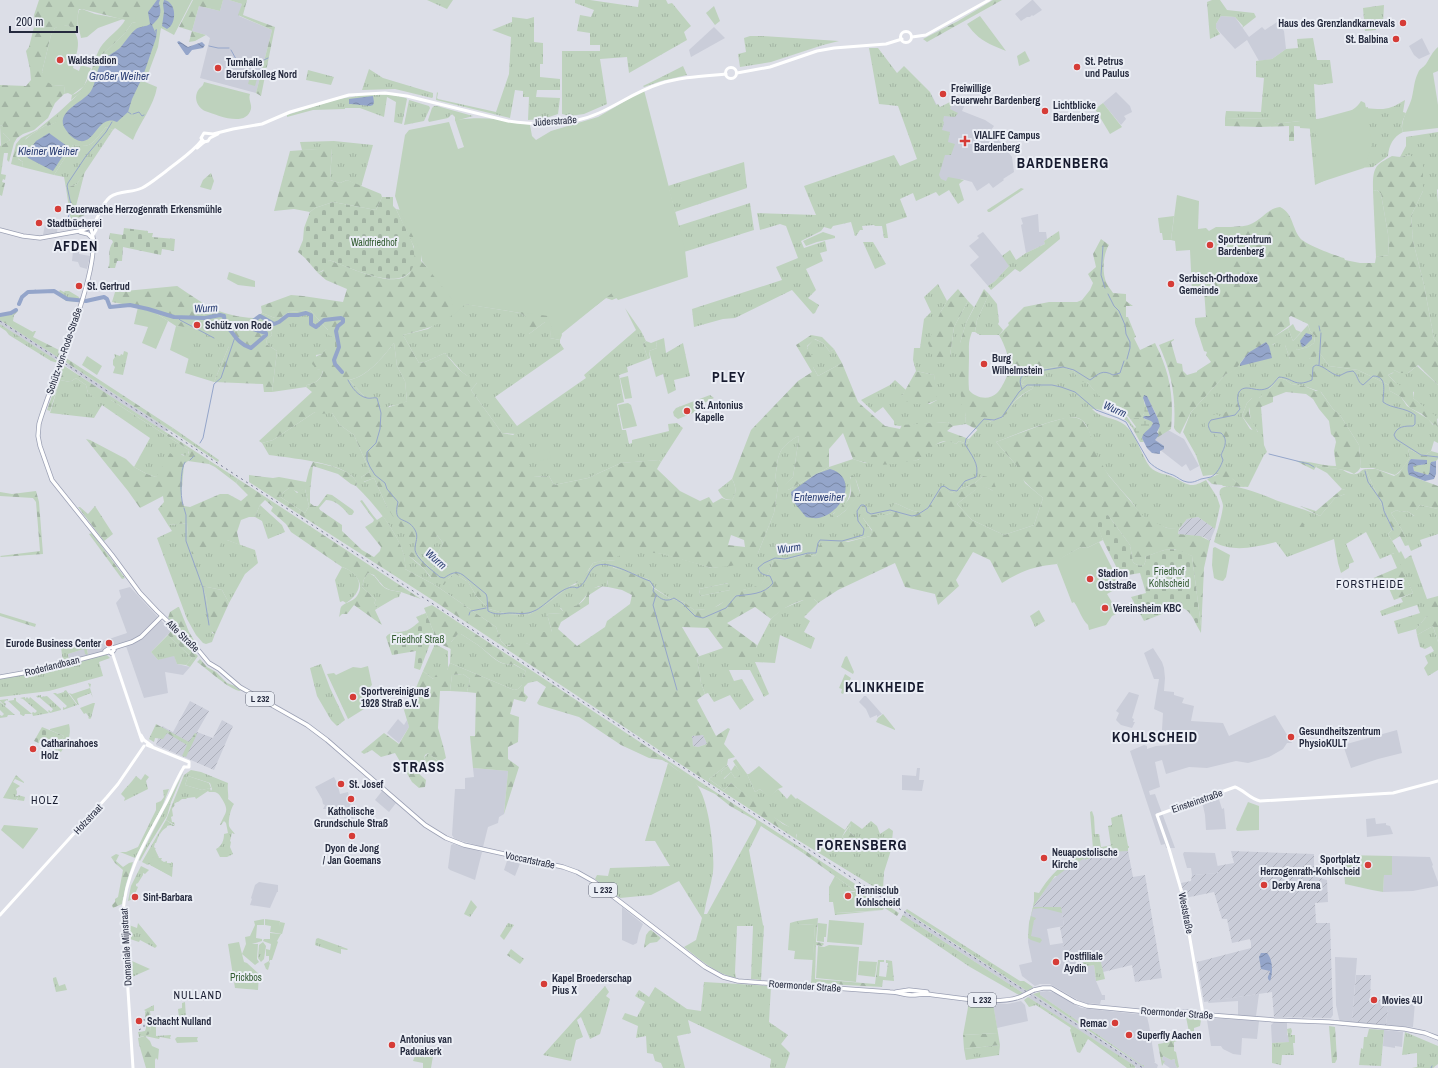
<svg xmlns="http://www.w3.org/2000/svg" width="1438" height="1068" font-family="'Archivo Narrow',sans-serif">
<defs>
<pattern id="industrial-furrows" width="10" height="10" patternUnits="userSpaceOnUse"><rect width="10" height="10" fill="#cacdd9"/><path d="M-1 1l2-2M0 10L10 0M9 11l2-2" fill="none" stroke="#adb0bb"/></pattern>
<pattern id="grass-tufts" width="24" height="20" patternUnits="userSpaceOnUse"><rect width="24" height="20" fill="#bed2bd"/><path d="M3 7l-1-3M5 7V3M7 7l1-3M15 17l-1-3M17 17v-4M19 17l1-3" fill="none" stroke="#a3b4a4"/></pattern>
<pattern id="forest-firs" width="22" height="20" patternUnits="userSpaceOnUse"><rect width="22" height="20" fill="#bed2bd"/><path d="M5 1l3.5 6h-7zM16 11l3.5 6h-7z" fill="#a3b4a4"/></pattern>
<pattern id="wetland-marsh" width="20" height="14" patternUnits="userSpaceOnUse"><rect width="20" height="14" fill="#bed2bd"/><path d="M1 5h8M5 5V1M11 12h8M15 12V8" fill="none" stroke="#a3b4a4"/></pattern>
<pattern id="cemetery-stones" width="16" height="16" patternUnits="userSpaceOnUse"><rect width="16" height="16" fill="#bed2bd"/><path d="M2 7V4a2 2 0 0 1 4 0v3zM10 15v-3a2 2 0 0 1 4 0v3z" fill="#a3b4a4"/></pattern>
<pattern id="water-waves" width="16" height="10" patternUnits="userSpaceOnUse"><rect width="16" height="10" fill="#94a5ca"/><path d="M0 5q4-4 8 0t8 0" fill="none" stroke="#7987a5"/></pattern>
</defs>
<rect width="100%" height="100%" fill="#dcdee7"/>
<!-- built -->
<g fill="#cacdd9">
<polygon points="223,0 229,0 242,4 239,16 272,30 256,93 200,78 210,38 206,35 192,31 199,6 220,11"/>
<polygon points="1032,0 1033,0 1042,10 1033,16 1032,15 1030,17 1027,17 1021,21 1015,14"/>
<polygon points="1221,16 1235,17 1249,37 1262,27 1265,30 1277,22 1284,31 1286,49 1272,59 1259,61 1247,40 1235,49 1216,28 1216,24"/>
<polygon points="714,27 725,38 691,57 689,50"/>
<polygon points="1422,38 1430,54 1419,59 1414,55 1409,46"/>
<polygon points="1116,92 1130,106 1132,112 1124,116 1126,119 1121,125 1103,103"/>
<polygon points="931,94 939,109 957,101 960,96 967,100 962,111 985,120 994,126 991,130 1012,157 1014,172 1003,179 1004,180 993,188 989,183 977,191 972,182 961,179 948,190 925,165 925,97"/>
<polygon points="1038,214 1039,232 1046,232 1047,239 1044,241 1045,244 1026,253 1021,225 1023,224 1021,218"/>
<polygon points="46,219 58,219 57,233 43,235"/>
<polygon points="983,232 1010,265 995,281 988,286 970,265 979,257 969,246 979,238 977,236"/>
<polygon points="73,251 79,252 79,254 90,256 87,269 80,267 78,262 72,261"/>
<polygon points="0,320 57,356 55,360 0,324"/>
<polygon points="67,363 170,430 164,431 95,386 66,366"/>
<polygon points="1168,430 1184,439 1199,466 1190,471 1186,464 1182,467 1150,442"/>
<polygon points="130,587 171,631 151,652 158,660 174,655 177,664 190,667 183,675 165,672 168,693 144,698 126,646 69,661 68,654 84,649 88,654 86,644 100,642 127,633 116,603 121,597 119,590"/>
<polygon points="1153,648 1162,662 1164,668 1165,678 1164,691 1174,692 1174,695 1184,698 1182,703 1194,706 1191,721 1223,723 1229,736 1275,715 1292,743 1287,743 1283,749 1269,757 1248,763 1236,761 1207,768 1189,767 1166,774 1162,760 1155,762 1160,787 1149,791 1150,795 1155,794 1175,848 1166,848 1165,844 1161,845 1130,751 1144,745 1147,746 1147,749 1156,746 1169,745 1162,730 1163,713 1154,709 1159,679 1154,679 1144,653"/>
<polygon points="1129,692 1139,695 1132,718 1134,719 1133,722 1135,722 1132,728 1121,725 1116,720 1119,713 1116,711"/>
<polygon points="864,696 866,696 882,714 877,717 877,715 870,718 866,709 859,702"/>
<polygon points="398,719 404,725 407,720 409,727 399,743 387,733"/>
<polygon points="1397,730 1402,753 1378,759 1351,768 1343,745"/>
<polygon points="473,768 508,771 504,814 499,817 498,823 488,827 483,847 458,840 454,838 452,835 455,789 465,789 465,778 474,777"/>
<polygon points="917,768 920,768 919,780 924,780 922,791 902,790 902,775 916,776"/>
<polygon points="334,777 337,783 340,794 348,792 354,820 344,818 345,815 343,813 337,812 336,809 323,809 325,805 323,804 322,799 315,787"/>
<polygon points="382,791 396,803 389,812 375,800"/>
<polygon points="1218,796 1222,809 1224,808 1226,829 1206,830 1205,815 1202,801"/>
<polygon points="1375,818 1376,824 1386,823 1386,825 1390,826 1393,834 1367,837 1366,819"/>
<polygon points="453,844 482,852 475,880 450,870 448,868 451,845"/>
<polygon points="1184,852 1215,853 1219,873 1192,875 1191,868 1187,868 1183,854"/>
<polygon points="1392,856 1430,857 1433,865 1432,866 1438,882 1438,886 1413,891 1383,892 1384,875 1392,875"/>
<polygon points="508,858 521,861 515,876 504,870"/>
<polygon points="259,882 278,885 278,892 277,892 270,908 250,905 252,899 251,898 255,885"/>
<polygon points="622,907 643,924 639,933 637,943 633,945 622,940"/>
<polygon points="1033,907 1061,907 1064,926 1047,929 1050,945 1063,943 1066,960 1082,957 1084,967 1094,965 1096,981 1102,995 1105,995 1105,1000 1101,1000 1100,1004 1083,1003 1050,984 1040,984 1035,986 1022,976 1019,965 1032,962 1028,942 1029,923"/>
<polygon points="905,911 933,930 1027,991 1023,993 903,915"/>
<polygon points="1335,957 1357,958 1352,1022 1340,1021 1339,1019 1336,1005"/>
<polygon points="1047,991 1056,993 1081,1008 1145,1015 1146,1017 1147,1017 1149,1025 1155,1062 1154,1062 1158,1065 1157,1068 1137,1068 1028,997 1033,994 1117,1050 1142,1065 1040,995 1040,992"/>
<polygon points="1259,994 1256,1016 1238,1015 1238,1001 1208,1003 1209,1001"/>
<polygon points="1389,1000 1415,1002 1413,1027 1386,1025"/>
<polygon points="1021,1001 1025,1005 1028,1021 997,1028 993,1003 1007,1004"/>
<polygon points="1209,1018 1259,1021 1257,1039 1242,1038 1241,1055 1233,1054 1223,1049 1221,1046 1211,1046 1207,1020"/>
<polygon points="1274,1022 1287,1023 1287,1035 1289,1036 1289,1042 1272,1043 1271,1025"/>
<polygon points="1384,1030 1403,1032 1402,1047 1395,1046 1395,1048 1383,1046"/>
<polygon points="1163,1056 1171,1060 1175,1059 1175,1063 1177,1068 1170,1068 1164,1064 1164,1061 1162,1060"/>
</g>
<!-- industrial -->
<g fill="url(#industrial-furrows)">
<polygon points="1198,517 1215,529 1210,541 1204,537 1178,534 1180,528 1187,519"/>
<polygon points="190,701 209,711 197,732 213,738 222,720 233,726 214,770 156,745 162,726 173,732"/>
<polygon points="703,735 707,744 698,747 693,746 691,736"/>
<polygon points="1118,851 1128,851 1133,877 1145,875 1162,978 1135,982 1132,965 1103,972 1099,954 1066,960 1060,927 1064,926 1061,907 1033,907 1052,880 1066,868 1085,858 1086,860 1107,852"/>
<polygon points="1231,851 1314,854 1314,867 1316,867 1317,877 1327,880 1328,902 1315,903 1316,923 1330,923 1333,1015 1331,1018 1274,1017 1272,992 1204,1002 1197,962 1251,948 1251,943 1250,939 1232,943 1227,919 1222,919 1214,892 1185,898 1181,883 1191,881 1192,875 1218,873 1217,866 1234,863"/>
<polygon points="1356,975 1371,975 1370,999 1389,1000 1386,1025 1352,1022"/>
</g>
<!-- grass -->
<g fill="url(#grass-tufts)" fill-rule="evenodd">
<polygon points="427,0 453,0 447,9"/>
<polygon points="575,0 590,0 638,7 639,0 666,0 668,4 672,3 691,26 684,32 687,40 629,73 627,57 600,59 607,104 584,114 570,116 562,114 562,51 600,51 600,45 590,45 590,33 577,31 580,15 591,17 594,10 575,3"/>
<polygon points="1212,0 1220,0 1227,10 1254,13 1256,17 1242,28 1243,26 1235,17 1221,16 1216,24 1216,28 1220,34 1210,39 1207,2"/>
<polygon points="1384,5 1383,24 1376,24 1376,30 1365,31 1363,8"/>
<polygon points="512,17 527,19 534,17 534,42 543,43 543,64 540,64 540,77 560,79 560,90 537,90 536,97 560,98 558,114 543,119 528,120 529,97 523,97 523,91 515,90 510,118 436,100 437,92 438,93 437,98 438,99 496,112 509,74 511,37 492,30 512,22"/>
<polygon points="750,36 763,36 839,41 823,45 771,62 740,67 738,54 746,52 744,38"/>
<path d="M1313 38 1317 60H1330L1333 83 1319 85 1314 84 1316 119C1332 118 1353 115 1361 101L1365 103 1366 108C1385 110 1389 110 1405 100L1403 112 1406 113C1403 120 1400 125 1403 132 1393 137 1389 145 1388 156L1373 167 1358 168 1341 173 1315 185 1309 120 1274 124 1273 119 1225 118 1226 111 1261 112 1264 78 1256 77V61L1272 59 1286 49 1298 48 1297 39Z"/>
<polygon points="869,48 878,48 897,73 904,66 930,92 936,105 938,104 940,107 958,98 959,96 960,97 958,100 952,103 950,109 958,113 955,117 944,116 943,121 944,122 942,130 950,132 948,142 955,144 951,155 945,155 939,175 941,179 946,181 948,177 964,180 959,184 964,200 958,204 949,190 939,196 936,192 916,201 913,193 900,199 907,217 886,224 888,238 884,238 882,226 875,226 874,225 862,226 863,230 860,230 856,236 855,236 851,222 833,226 831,229 824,227 821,231 801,241 804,248 825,241 827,251 820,253 823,261 806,269 816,290 808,298 819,305 815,313 813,314 792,290 735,318 723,319 694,327 692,309 782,280 776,267 798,258 786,226 780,224 760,230 757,213 816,215 804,186 894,155 900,166 917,159 898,106 879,104"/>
<path d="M683 66 687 75 661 81 644 87 643 86C657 79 670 73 683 66Z"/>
<polygon points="369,69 383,78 433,93 433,97 432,98 395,89 362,90"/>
<polygon points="308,70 334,77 331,85 306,80"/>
<polygon points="373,94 392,95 406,98 407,99 402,124 394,122 396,102 387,97 384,117 360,108 345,108 345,109 313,110 287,117 287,115 338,99"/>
<polygon points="409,100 429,106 430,108 424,121 404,125"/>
<polygon points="434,106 437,106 473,116 455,121 455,117 452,114 448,118 429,122 428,120 432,108"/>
<path d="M106 127 113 130 77 184 66 188 64 177 54 175 73 145C93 149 94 141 106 127Z"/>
<polygon points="1438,132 1438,189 1437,190 1438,203 1438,343 1434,339 1424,285 1413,241 1411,216 1423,191 1410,155 1400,157 1406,146 1406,137"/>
<polygon points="334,141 373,145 361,187 347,180 340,183 330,180 332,149 302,150 300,142"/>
<polygon points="744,162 747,188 675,212 668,186"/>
<polygon points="211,173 214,181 211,190 200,187 203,180"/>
<polygon points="1021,188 1024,189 990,212 988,212 987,210"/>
<polygon points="750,203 754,230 684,252 678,226"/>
<polygon points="1059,231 1060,239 1020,272 1015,269 991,290 988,286 995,281 1009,266 1002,256 1010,250 1016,260 1026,253 1045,244 1044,241"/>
<polygon points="863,242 873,242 886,264 875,269"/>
<polygon points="938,284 947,301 940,313 950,356 954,327 968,301 974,307 966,323 960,343 966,424 953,426 948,422 899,426 894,425 894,421 883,407 875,413 861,400 890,385 895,380 906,390 902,396 930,404 937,400 934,375 916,371 913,360 914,348 920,348 924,319 931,312 924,297"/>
<polygon points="55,290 59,292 60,290 64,292 65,291 69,291 79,297 78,302 66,301 54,292"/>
<polygon points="989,294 997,304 999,322 998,324 1003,330 999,335 980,335 975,332 977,320"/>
<polygon points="465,304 520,313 525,316 529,334 545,322 552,322 550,338 560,340 560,343 564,349 495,397 517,426 586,378 584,375 636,330 625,308 641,331 646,341 643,344 648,359 627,367 628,372 619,375 624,402 617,404 622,430 626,430 629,444 632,443 632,440 669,431 668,424 677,423 683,428 661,462 659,460 647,461 621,463 588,478 554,485 549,476 533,477 516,434 502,433 471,390 477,383 462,372 445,353 425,362 419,363 403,335 428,329"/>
<path d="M310 310 335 338V348L325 350 322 354 316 355 317 369 323 370C321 380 316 383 307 385L306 387 272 392 277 351 266 344 267 339 272 335 271 331 258 324 255 318 262 313 275 318H280L289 312Z"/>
<polygon points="206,319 218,323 222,334 231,341 214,382 185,373 196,329"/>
<polygon points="0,324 59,362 58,363 51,361 9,335 6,331 0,327"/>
<path d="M1308 325 1310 331 1315 336 1314 343 1308 347 1297 350 1295 347 1285 345 1290 359H1309L1319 352 1329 366 1358 370 1389 385 1390 391 1401 397 1407 406 1428 419 1433 425 1435 424 1438 426V443L1434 441 1431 451 1424 456C1418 454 1414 451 1408 449L1410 457C1406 463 1402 471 1395 475L1373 468H1361L1359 445 1340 415 1333 409 1321 392 1304 386 1291 384 1286 380 1279 378 1262 396 1259 398H1252L1247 403 1242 416 1250 429 1258 432 1251 421 1249 407H1261L1264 445 1267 452 1264 455 1248 487C1240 487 1235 481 1229 476L1219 474 1203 476 1196 455 1183 432 1191 412 1226 374C1241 370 1249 345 1267 344 1269 343 1271 344 1273 345L1275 343V336L1288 328 1293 341Z"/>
<polygon points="664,338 666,353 683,343 690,376 674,380 676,390 668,394 663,374 656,377 649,351 657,348 656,341"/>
<polygon points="814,339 823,343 830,352 834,349 842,363 818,376 813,367 807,347"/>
<path d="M394 343 397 366 405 381 407 401 402 404 389 406 384 414 382 420 369 398 364 396 349 380C367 377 383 357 394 343Z"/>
<polygon points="124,351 127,352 128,353 123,375 113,373 115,367 113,365 113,360 115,357 114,354 120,356 121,354 123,355"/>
<path d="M1060 366 1074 371 1076 375 1087 382 1094 390 1110 401 1112 410 1114 408 1122 415 1127 417 1135 429H1133C1125 415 1107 410 1092 409 1101 419 1115 417 1125 425 1137 435 1141 455 1150 467 1156 474 1168 474 1175 478 1190 486 1191 488 1206 480L1217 497 1220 506 1215 529 1198 517 1187 519 1179 529C1168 530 1155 524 1145 518 1139 514 1136 507 1131 501 1119 487 1106 474 1097 458 1092 447 1091 422 1078 418 1063 414 1012 436 996 442L1017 466 1025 483 1043 498 1034 525 1004 535 972 520 957 504C965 497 973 492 981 485L990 489 993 491 983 476 975 483 951 493 943 489 939 490C924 519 922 515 895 503L891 513 886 515H872L866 506 863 518 872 531 870 536C851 541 830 543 815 556L807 554 790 559 773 560 770 570 761 586 743 590 712 609 694 610 684 602 671 599 653 587 648 579 627 573 613 567 607 581 608 587 599 586 592 589 578 605 572 608H560L563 611V613L547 614 552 632 531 645 525 643 506 646 501 641 496 627 435 585 405 569C408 542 374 504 356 486L357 484C356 481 354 478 352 476 337 462 290 458 269 455L262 443 273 440 315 412 332 413 340 425 354 435 370 472 361 477 364 482 374 478 387 507 435 540 437 535 443 543 434 561 436 567 431 569 417 554 409 556 424 569 431 578 448 579 454 573 468 582 477 597 489 609 508 614 528 615 548 603 570 586 575 585 589 570 593 563 605 560 615 561 616 557C618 555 622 551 626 550 639 545 696 563 712 568L719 567 758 553 774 513 778 486 775 480C779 456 775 450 798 436L799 437 793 477 783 488 788 490 829 467 853 459 865 463 918 460 934 445 946 441H950L956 444 959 441 967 444 969 439 983 424 1000 418 1007 413 1015 401 1025 393 1032 389 1033 387 1021 384 1031 371ZM850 477 856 480 860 492 845 511 837 517 832 514C850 504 851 496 850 477ZM728 583 730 590 700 596 699 589Z"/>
<polygon points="1417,366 1438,385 1438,419 1413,398 1414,392 1399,386 1388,375 1393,373 1394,370 1400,373 1408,373"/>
<polygon points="76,378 86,385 88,393 99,400 111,400 189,450 188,455 185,456 182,454 156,477 147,474 134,467 150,438 102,405 94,418 50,413 60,380 70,382"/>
<polygon points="710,395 714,398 704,403 693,413 678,419 674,416 673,412 676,408"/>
<polygon points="173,428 219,460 218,462 170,430"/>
<polygon points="210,461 238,479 236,483 215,467 209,464"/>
<path d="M1317 465C1325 468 1334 468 1343 470 1346 472 1351 475 1355 474 1360 474 1361 469 1366 469 1374 490 1385 509 1392 530L1388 534 1398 551 1399 553 1401 551 1405 559 1411 555 1427 599V616L1416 629 1398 634 1394 621 1420 613 1417 605 1382 616 1380 611 1403 602 1401 598 1413 593 1394 553 1380 559 1366 532 1346 544 1354 562 1349 564V568L1341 573 1338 563 1334 539 1287 557 1276 542C1255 547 1234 553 1214 542 1217 531 1222 517 1223 506 1223 501 1218 495 1220 490 1226 478 1270 498 1278 501 1292 506 1307 510 1320 516L1335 498 1345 494V490L1342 489 1327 473 1316 467Z"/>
<path d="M732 479C736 486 737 493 732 500 724 500 722 497 718 490Z"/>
<polygon points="289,488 292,488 297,493 303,489 305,489 309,506 305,513 279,496"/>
<polygon points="260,505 282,525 285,532 268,539 262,521 255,517"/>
<polygon points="1420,505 1438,509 1438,534 1420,540 1422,546 1411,551 1402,530 1391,513 1397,510 1400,512 1407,511 1414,516 1416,515 1416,510"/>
<polygon points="188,523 187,536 227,540 255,550 258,563 245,574 229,603 222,590 202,586 206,596 212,633 215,634 212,642 206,644 203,643 196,635 187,619 157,538 172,531 168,525"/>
<path d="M342 567C363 574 365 591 346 603L343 601 340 602 335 580Z"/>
<path d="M368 573C379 577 377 583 385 588 390 591 396 591 401 592L399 597 395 598 378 608 374 603 376 600 362 587 364 579Z"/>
<polygon points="806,599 814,599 818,603 804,617 810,621 804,632 815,638 811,649 780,635 775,663 755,662 769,694 764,697 750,670 729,670 734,681 742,679 754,700 740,710 730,695 714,702 708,693 705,694 701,683 697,657 723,648 756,648 771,619 782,609"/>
<polygon points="1039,610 1045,621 1035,627 1030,616"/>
<polygon points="1433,626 1438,642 1438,670 1428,676 1424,668 1428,663 1425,656 1434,651 1431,646 1425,649 1420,647 1417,635"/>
<path d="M458 634H461C468 639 476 643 483 649 491 656 501 667 513 664L526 671 522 678V685L518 689 514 690 450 663 451 642Z"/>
<polygon points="168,635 192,658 186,665 177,664 174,656 158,660 151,652"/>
<polygon points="86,644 88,655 85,654 84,649 68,654 69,661 63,663 61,647"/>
<polygon points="435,644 448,651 448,668 447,670 433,679 423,671"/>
<polygon points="106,654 110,658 99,662 103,676 49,691 0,697 0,679 45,671"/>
<polygon points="321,664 330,688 345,720 337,726 331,720 317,696 310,668"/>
<polygon points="463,674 470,679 467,692 450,691 452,675"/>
<polygon points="88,683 91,684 90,688 93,698 91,693 78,698 77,699 79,705 78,705 69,693 72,694 90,688"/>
<polygon points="66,690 77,705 63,710 63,707 65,708 67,706 53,693 56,693 57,694 64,692 64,691"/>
<polygon points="41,695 41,697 47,696 61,709 61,710 50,713 48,711 49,710 51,712 53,709 39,697 38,698 36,696"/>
<polygon points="25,697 25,699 27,697 29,699 30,697 49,713 33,716 32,713 33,712 35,713 37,711 23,699 20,698"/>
<polygon points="14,698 16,698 16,701 32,714 25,714 24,716 23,716 20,714 20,712 7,700 4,702 6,704 5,706 0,701 0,700 8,699 8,701 14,700"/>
<polygon points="0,702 15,715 8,715 7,717 0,718 0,715 2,716 4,714 0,710"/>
<polygon points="93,703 95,703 91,718 90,719 88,718 89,717 86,713 84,714 80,708"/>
<polygon points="428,753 440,762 438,768 428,763 424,758"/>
<path d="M736 759 747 774 755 792 760 789 770 797 778 789 787 799 791 794 796 799 797 798 845 830 851 821 862 829 871 821 877 826 880 834 889 828 893 831 891 850 884 872 883 889 881 891 796 839 797 832 770 815 731 783 724 790 709 779 727 765 728 766 721 772 724 779 731 772 735 778 741 774 733 761ZM851 824 849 831 854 836 857 845 842 837 845 831Z"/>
<path d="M668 763C675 769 692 779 697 785 709 800 715 853 713 872 711 886 706 900 704 914H707L756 824V821L753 819 755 818 804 850 803 853 761 826 749 850 763 925 764 926 761 980 751 979 753 926H737L735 972 736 978C716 974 699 959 684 947L696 940 702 918 679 881 651 895 620 898 595 879 597 875 608 876 610 868 670 866 655 841H645Z"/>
<path d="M191 770 201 772 228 783C227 789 229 796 228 799L234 804C231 808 228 819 229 826 230 829 233 831 235 834L232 833 230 841 231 842 230 847 233 854 227 857H220L216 849C222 846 224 840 224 834L228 833 226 823 224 821 221 825H220C225 812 230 812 222 799 218 792 217 792 209 792L208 791 196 799 195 797 187 798 186 799H182L178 802H177L174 804 175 805 172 809 173 816 171 817 172 822H174L175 825 166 820 184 775ZM188 776 210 783 212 789 211 791 210 788 202 790 185 785Z"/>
<polygon points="184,771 171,802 167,816 149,845 140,861 139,860 140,857"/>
<path d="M145 774 149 777 146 781 148 789 124 801 125 798 121 794C126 787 132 782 136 776L141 780Z"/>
<polygon points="16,775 24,782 24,783 15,779 13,782 20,786 16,789 17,792 16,796 18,796 18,795 25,797 24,801 17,800 18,797 16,800 3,798"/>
<polygon points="169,789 162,807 135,858 120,852 126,852 138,847 156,810 156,803 161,801 164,797 163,790"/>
<polygon points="1092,811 1094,817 1095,834 1099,834 1101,847 1093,849 1090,812"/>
<polygon points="1122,814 1128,846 1111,846 1108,826 1112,825 1111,818"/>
<polygon points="166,820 175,826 172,826 171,825 167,826 167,827 163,830 159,835 156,843 155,843 154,847 156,849 155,849 159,858 162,858 161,860 164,862 167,861 167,863 171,863 171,862 173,863 172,877 149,864 148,865 142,862"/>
<polygon points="141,866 149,870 145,874 143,873 143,875 138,883 136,884 136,886 138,887 135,894 136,895 136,898 128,901 131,886"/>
<polygon points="835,876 855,891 842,892 842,886 836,900 837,913 875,911 835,915 833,902 829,902 829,887"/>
<polygon points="471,900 477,907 470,917 464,914"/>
<polygon points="1033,907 1061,907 1062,913 1042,908 1033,909 1031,916 1036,918 1035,920 1034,920 1031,936 1040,938 1042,940 1040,943 1031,940 1028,938 1029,923"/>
<polygon points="907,909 1020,981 1024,981 1033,987 1032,988 1027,991 905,911"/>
<polygon points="903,915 1023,993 1019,995 970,967 900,920"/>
<polygon points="138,923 157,946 155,948 140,940 139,942 130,939 129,925 137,928"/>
<polygon points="508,923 514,925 504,940 500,936"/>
<polygon points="318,938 348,949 347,950 341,949 341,954 315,945 316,939"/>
<polygon points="263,942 266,946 264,959 261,962 258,958 259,945"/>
<polygon points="1099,954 1105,979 1096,981 1094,965 1084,967 1082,957"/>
<polygon points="132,961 150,969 132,977"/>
<polygon points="56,977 59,986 65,984 67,990 56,992 53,980 53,978"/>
<polygon points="704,982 771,986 769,1022 788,1035 781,1044 790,1053 785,1068 770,1068 771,1059 688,1020 691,1033 677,1036 685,1068 663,1068 661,1063 655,1061 653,1054 647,1053 646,1036 636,1038 638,1026 622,1019 625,1013 637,1017 645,1002 635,996 639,990 649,997 655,987 687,1009 701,1011"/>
<polygon points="605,986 609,992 606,996 610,999 600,1034 590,1039 581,1017 577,1020 583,1037 576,1040 571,1061 543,1055"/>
<polygon points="1040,992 1040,995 1142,1065 1144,1065 1144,1067 1033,994"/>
<polygon points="1028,997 1135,1066 1135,1068 1127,1068 1088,1039 1080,1053 1077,1052 1070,1030 1071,1028 1036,1005 1029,1007 1024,1000"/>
<polygon points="185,1002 186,1018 190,1019 190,1027 180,1027 178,1009 182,1008 182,1003"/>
<polygon points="154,1005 154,1011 150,1011 152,1025 156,1025 156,1036 171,1035 170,1038 171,1039 160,1037 159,1039 145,1036 139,1037 138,1032 151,1031 149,1013 144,1010"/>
<polygon points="1186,1017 1200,1018 1201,1020 1200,1026 1194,1028 1194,1031 1189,1032"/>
<polygon points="1291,1028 1292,1031 1291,1035 1295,1035 1295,1043 1293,1043 1294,1055 1282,1055 1281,1065 1272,1063 1272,1043 1289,1042 1287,1029"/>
<polygon points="1369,1029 1384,1030 1381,1066 1359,1065 1361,1048 1363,1049 1364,1037 1367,1037"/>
<polygon points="1405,1032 1438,1046 1438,1064 1433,1068 1412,1068 1417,1067 1417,1053 1402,1055"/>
<polygon points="177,1037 198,1037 197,1039 198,1042 177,1043 175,1039"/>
<polygon points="1000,1045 999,1055 966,1060 964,1049"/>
<polygon points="418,1048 426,1051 424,1057 425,1058 427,1053 427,1054 433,1056 431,1068 423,1068 423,1063 413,1061"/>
</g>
<!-- forest -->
<g fill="url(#forest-firs)" fill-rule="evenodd">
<path d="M39 0H156L147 19 132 23 125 33 99 58 84 90 71 100 72 95C90 89 92 62 100 48 106 38 122 28 125 20L82 9H79C76 17 80 26 75 33L68 25 55 28 51 35 42 72 53 85 65 86 64 94 55 103 48 118 34 130 23 134 17 138 14 143 9 162 7 160 8 153H4L1 174 6 175 5 180 3 179 2 182 5 183 2 196 0 195V146L10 140 3 133V126L0 125V85L26 86 31 80 30 69 26 51 29 47 35 23 34 15Z"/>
<polygon points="193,0 223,0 220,11 199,6 192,31 206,35 195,41 189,42 192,31 179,27"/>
<polygon points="229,0 247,0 243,15 275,27 261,96 256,93 272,30 238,15 242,4"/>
<polygon points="993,0 1002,0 927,42 923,39 958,21"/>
<polygon points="59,112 57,122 48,126 46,125 26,138 18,159 23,162 22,167 11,164 16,144 21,138 37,130"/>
<polygon points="1225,118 1274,119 1274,124 1309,120 1310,127 1294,126 1294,141 1289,141 1289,126 1260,127 1225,126"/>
<polygon points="332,148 330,180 340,183 347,180 381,194 382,197 376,210 333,202 315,208 310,212 294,209 274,211 290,151"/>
<path d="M1410 155 1423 164V191L1411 216 1413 241 1424 285 1434 339 1438 343V385L1418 365 1408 373H1400L1394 370V372L1388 375C1395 382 1399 388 1411 387L1413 390V398L1437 417 1438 427 1435 424 1434 425 1422 414 1410 408 1401 397 1390 391 1389 385 1358 370 1329 366 1319 352 1316 356 1309 359H1290L1285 345 1290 340 1294 343 1297 350 1308 347 1314 343 1315 336 1310 331 1308 324 1291 316 1289 317 1290 325 1275 336V343L1272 345 1267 344C1259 347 1251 351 1245 357 1239 364 1236 372 1226 374L1191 412 1180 434 1176 431 1174 428C1176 397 1172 374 1159 345L1174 339V340L1171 342 1177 363 1182 364 1183 371 1187 375 1197 372V371L1211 362 1206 355 1207 352 1204 351 1195 323V318L1206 317 1204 290H1207L1206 280 1225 276 1231 227C1239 226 1246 227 1253 223 1263 218 1269 208 1280 207 1293 213 1292 228 1300 238 1304 244 1336 256 1344 258L1345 260 1360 263H1375L1376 257 1389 255 1388 234 1381 194 1377 190 1373 191C1373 183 1372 171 1378 165 1382 161 1387 159 1392 156L1400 157Z"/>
<polygon points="85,171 75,210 87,214 71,221 66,188 77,184"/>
<path d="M396 209 406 211 636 290 612 300 606 298 561 332 562 335 560 340 550 338 551 322H545L529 334 524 331 525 316 520 313 465 304C445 324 430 328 403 335L419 363 425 362 445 353C454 364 462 376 476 379L477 383 471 390 502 433 513 435 516 433 534 477 549 476 554 485 588 478 621 463 632 462 659 460 661 462 657 469 680 491 700 501 709 497 713 503 722 498 727 500H732C737 493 736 486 732 479L751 430 798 381 812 372 796 345 811 335 822 337 834 349 830 352 823 343 815 339 807 346V348L817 363 813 367 818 376 842 363 858 402 885 426 900 429 902 425 948 422 953 426 947 431 969 439 967 444 959 441 956 444C936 433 931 455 917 460 913 461 908 462 905 462 883 466 874 466 853 459L843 433 829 449V467L788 490 784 491 782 488 793 477 799 437 798 436C775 450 779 456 775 480L778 486 774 513 758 553 752 560 731 566 712 568 662 554 633 550H626L625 554 616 557V561L605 560 593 563 582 580 570 586 548 603 528 615 508 614 489 609 477 597 468 582 454 573 448 579 444 585C432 583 432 577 424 569 420 564 414 560 409 556L410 552 417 554 431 569 436 567 434 561 443 543 437 535 432 551 423 552 399 526 387 507 374 478 363 482 361 477 370 472 354 435 340 425 332 413 319 414 315 412 273 440 262 443 259 441 312 392 306 387 307 385C316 383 321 380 323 371L317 369 312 364C314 357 316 356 322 354 325 348 328 348 335 348V338L328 335V330L310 310 289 312 280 318H275L262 313 261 306 291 295 303 296 343 302 347 289 326 280 318 273 323 271 329 260C345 266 381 282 396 279 402 279 406 276 410 273L414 247ZM422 255 432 256 455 295 421 261ZM394 343 397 366 405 381 407 401C400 405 392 405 384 409L382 419V411L379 404 375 400 364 396 349 380C368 376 382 358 394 343ZM731 535 744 540 745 547 728 545Z"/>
<path d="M1101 239 1109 245C1103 254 1102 272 1106 282 1108 286 1111 290 1113 293L1126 294V301L1133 306H1126V317H1128L1136 337 1134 338 1140 350 1155 343C1170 373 1174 396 1171 429L1155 439C1165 422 1153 411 1147 396L1143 398C1146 406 1146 414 1140 419L1134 418 1131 420 1128 416 1120 413 1121 412 1117 408 1114 403 1113 404 1114 408 1111 411C1113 400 1105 400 1098 395 1094 391 1091 386 1087 382H1076L1075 378 1076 375 1074 371 1060 366 1031 371 1021 384 1033 387 1032 389C1026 392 1019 396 1014 402 1011 406 1010 412 1005 415 995 421 986 420 978 430L966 424 965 412 962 408 960 386 958 355 960 343 966 323 984 289 989 294 977 320 975 332H972C968 342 969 347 969 357 969 368 968 378 969 390 975 398 989 401 997 393 1001 390 1009 373 1010 368 1011 361 1003 341 999 335L1009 325 1008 323 1024 307 1049 302H1077L1082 300 1090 290 1093 283 1088 274 1096 267 1093 254Z"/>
<path d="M177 286C204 304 221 317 255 318L258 324 271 331 272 335 267 339 266 344 277 351 272 392H264L263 384 214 382 231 341 222 334 217 323 206 319 196 329 176 326 154 312 138 307 112 302 115 292Z"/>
<polygon points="958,289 968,301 954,327 950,356 946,363 933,356 928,343 940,313 947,301"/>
<polygon points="18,310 18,311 14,315 13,321 33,332 34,331 36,331 33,337 59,350 58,353 61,355 59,358 0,320 0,314"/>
<polygon points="646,341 651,343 656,341 657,348 649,351 650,358 648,359 643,344"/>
<polygon points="66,358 173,428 170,430 67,363 66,362"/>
<path d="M63 365 210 461 209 464 188 461 184 464 181 498 184 506 190 507 220 494H228L241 501 248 495 236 483 238 479 421 599 401 592 390 590 384 587 374 575 368 573 364 579 362 587 376 600 374 603 378 608 375 610 382 625 354 605 347 614H342L339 617C340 614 340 609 341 607 343 603 353 602 357 596 366 583 354 571 342 567L291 532 286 524 271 511 273 507 265 500 260 505 255 517H249L241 520 237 532 240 545 227 540H222L219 549 192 554 187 536 188 523 168 525 158 509 164 502 163 496 140 508 128 491 86 439 90 440 126 459 134 467 147 474 156 477 170 453 175 456 179 454 185 456 189 453V450L111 400 99 401 88 393 86 385 76 378 70 382 60 380 50 411 47 410Z"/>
<polygon points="1315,367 1320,368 1324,371 1316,380 1311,381 1309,379"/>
<path d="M916 371 934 375 937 392V400C922 407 918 404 903 401L902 396Z"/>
<path d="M1279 378 1286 380 1291 384 1304 386 1316 391H1320L1333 409 1340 415 1359 445 1361 467 1358 471 1354 474C1342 467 1330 470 1317 465L1314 470 1296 461C1310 461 1323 466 1336 466L1334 451 1336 442 1335 438 1331 434 1329 421 1319 409 1313 399 1306 394 1286 392 1273 397V402L1261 407H1249C1248 420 1256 424 1258 434L1257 436 1242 416 1247 403 1252 398H1259L1262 396V391L1269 389Z"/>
<polygon points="1053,386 1071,391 1070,393 1039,388 1040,387"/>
<path d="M1239 402 1242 403 1243 408C1232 428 1220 416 1209 423L1210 429 1208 433 1205 429V421C1208 417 1211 416 1216 414L1220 416 1227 411 1235 409 1236 405Z"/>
<path d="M1068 417 1077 418 1082 420 1089 430 1098 458 1109 476 1144 517 1167 528 1179 529 1178 534 1200 536 1210 541 1204 568 1201 633 1197 626H1201L1192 556 1174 549 1164 550 1145 557 1146 560 1144 565C1139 566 1136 565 1133 562L1130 545 1108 515 1098 526 1103 540 1087 548 1081 547 1060 559 1057 564C1035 566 1021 571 1002 583L990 560 973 552 956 580 959 586 938 605 935 594 905 587 895 563 838 590 818 603 814 599C797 599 783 608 771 619L755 607 727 623 757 645 753 657 725 661 723 648 708 628 682 627 699 656 697 657 701 683 705 694 697 700 716 736 728 728 730 729 724 744 735 757 728 759 727 765 709 779 724 790 731 783 783 824 792 828 799 829 800 830 796 835V839L677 762 431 599 249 482V475L273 478 279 477 306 482 309 470 313 462C326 465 353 469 357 484L356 486 351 484 338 474 313 466 310 491V503L314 506H318L327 494 332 495 353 510 354 512 352 515H349C343 508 336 500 326 500L319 508 320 510 342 525V531L362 550 374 557 380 551 381 547 365 527 373 522 374 520 360 501 362 500C367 507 371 513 377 520L383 516C393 531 407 550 405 569L435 585 496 627 501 641 506 646H510L516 639 531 645V639C537 634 545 630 552 632L547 614 562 613 563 611 559 605 560 603C571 613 588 602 588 589L603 586 589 595V604L561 622 558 629 577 646 605 627 607 621 630 604 632 595 622 590 608 587 606 571 608 566 648 579 653 588 671 599 684 602 694 610C708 609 722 609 728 594L761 585 770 570 773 560 790 559 807 554 815 556 819 552V546L824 541 848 542 870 536 872 530 863 518 859 510 862 506 866 505 872 515H886L891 513 892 507 895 503C922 515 924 519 939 490L943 488 951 493 975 483 983 476 988 477 994 482 996 488 993 491 990 489 981 486C973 492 965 497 957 504L972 520 1004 535 1034 525 1043 498C1035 491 1016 477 1017 466L996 442 1047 423ZM289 488 300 493 302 490 305 489 309 506 305 513 279 496ZM703 735 707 744 698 747 693 746 692 736Z"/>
<polygon points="1220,428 1230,429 1231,433 1227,439 1222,440 1215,435 1217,431"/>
<path d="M1408 449C1414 451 1418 454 1424 456L1431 451 1438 453V459L1436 461H1434L1430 465V473L1428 475 1414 471 1413 466 1416 464 1422 465 1423 460 1411 459 1408 466V472L1419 479 1438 486V509L1420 505 1416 510V517L1407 511 1400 512 1397 510 1391 513 1402 530 1409 545 1405 546 1400 536 1392 541 1388 534 1392 530C1385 509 1374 490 1366 469H1376L1394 476 1399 473 1410 457Z"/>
<path d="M1221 469 1228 471C1231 480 1238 484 1246 487L1223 486 1222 485 1212 484 1207 479 1219 474V471Z"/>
<path d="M852 475C857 478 857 487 860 492 855 500 842 517 833 518L831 516C836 510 846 505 850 497 853 490 847 481 852 475Z"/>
<polygon points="1342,489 1345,490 1345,494 1335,498 1320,516 1300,506 1316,511"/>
<polygon points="36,491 39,502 43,554 1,557 0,556 40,551 36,502 33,498 0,496 0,492 12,494"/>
<polygon points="95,506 113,534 104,541 78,507 80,507 88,514"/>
<polygon points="1296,519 1299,520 1304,524 1305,532 1303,533 1295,529 1291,524 1291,522"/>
<polygon points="92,533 125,578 122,579 89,534"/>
<polygon points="1395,553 1413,593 1394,600 1388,586 1376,590 1371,579 1397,568 1391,554"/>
<polygon points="729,583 730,590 700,596 699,589"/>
<polygon points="202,586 222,590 229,603 215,634 211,631 206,596"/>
<polygon points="1438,596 1438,642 1433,626 1417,635 1416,629 1427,616 1427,599"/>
<path d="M432 605 755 818 753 819 730 806 715 794 698 786 668 763 662 760 649 758 621 745 579 717 539 705 537 703 546 687 537 681 528 683 524 687V693L528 697 525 702 514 699 510 714 519 717 518 742 508 747V759L519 767 504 814 508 771 473 768 470 736H475L476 693 467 692 470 679 463 674 452 675 450 691H440L438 728 444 749 446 758 440 762 428 753 425 755 424 758 428 763 438 768 437 771 418 765 417 772 426 780 425 787 419 788 412 782 395 753 381 757 372 750 364 754 361 752 384 733 399 744 409 727 404 710 413 695 423 671 433 679 441 668 447 670 450 663 514 690 518 689 522 685V678L526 671 514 664C501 667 492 656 483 649 476 643 468 639 461 634H458L451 642V649L432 640 434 633 424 608Z"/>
<polygon points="178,607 179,607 189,632 200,650 168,618 170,612"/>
<polygon points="0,613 36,624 35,627 0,616"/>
<polygon points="171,631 198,656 190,667 186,665 192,658 168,635"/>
<path d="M200 659 207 667 216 672 227 683 235 686 241 691C232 692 206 668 197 662Z"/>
<polygon points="156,724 189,742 195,733 197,734 186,757 182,756 187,745 167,733 163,739 155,738 154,742 149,739"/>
<polygon points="851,824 849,831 854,836 865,841 864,844 857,845 842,837"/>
<polygon points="804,850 899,913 897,916 860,892 855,892 854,890 803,853"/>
<polygon points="116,854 119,855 116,861 123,867 129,863 133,862 126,884 122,904 113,908 112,905 115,902 115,899 118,897 123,870 115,863 111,857"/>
<polygon points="818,918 816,942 823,943 824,944 822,946 816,945 815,979 875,984 878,960 884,960 884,962 880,962 879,976 886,977 888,963 886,963 886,960 892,961 894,981 883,980 882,987 811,983 815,925 797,924 797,921"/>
<polygon points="651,930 661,938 657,942 650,943 644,948 646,935 649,931"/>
<polygon points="147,1010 149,1013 151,1031 148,1035 141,1034 141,1032 145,1031 146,1028 145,1012"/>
<polygon points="1329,1026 1335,1027 1337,1059 1335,1063 1332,1063"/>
<polygon points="998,1033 1000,1045 964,1049 963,1035"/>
<polygon points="1174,1033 1177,1041 1174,1042 1174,1051 1176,1052 1179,1067 1177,1068 1175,1063 1175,1059 1171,1060 1163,1056 1162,1060 1165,1061 1162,1066 1158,1044 1164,1043 1163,1040 1160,1040 1159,1038"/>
<polygon points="145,1036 150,1041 152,1046 159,1049 158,1060 156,1058 155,1060 155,1068 146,1068 139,1044 138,1038"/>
</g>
<!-- wetland -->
<path fill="url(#wetland-marsh)" d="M1145 402 1150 416H1144V419L1151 420 1153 423C1151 429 1146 432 1142 438L1144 442H1140L1133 429H1135L1132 424 1135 428 1136 427 1131 420 1134 418H1141L1144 414Z"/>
<!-- cemetery -->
<g fill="url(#cemetery-stones)">
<path d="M382 197H393V206L396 209C401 220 412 239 414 249 421 303 354 269 329 260L327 268 318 273 305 258 298 252 303 240 304 228 310 212 315 208 333 202 376 210Z"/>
<path d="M124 228 148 231V233H153L152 237 175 239 174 251 162 249 161 255 123 247 122 261H117L115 268H108C112 259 106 252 113 242L112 240 109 239 110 233 123 235Z"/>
<path d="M1108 515 1130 545 1133 562C1136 565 1139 566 1144 565L1146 560 1145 557C1166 549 1171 545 1192 556L1201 626H1197C1193 618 1190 610 1180 607L1144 621 1131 597 1146 593 1140 573 1128 575 1121 577C1113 558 1101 541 1096 520Z"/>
<path d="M426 613 434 633 420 670 414 668 416 651 392 655 386 637C390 631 398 633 405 631 410 630 415 625 419 622L416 617Z"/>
<polygon points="42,727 64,736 56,751 34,741"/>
<polygon points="511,949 524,959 520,964 507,955"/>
</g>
<!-- green -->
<g fill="#bed2bd">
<path d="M144 0H192L174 35 161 28 158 47 145 82 157 87C154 106 140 122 133 140L115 128 113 130 106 127C94 141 93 149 73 145L54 175 22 167 23 162 15 156C19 140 33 134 46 125L48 126 56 122 59 112 84 89 99 58 125 33 132 23 136 22 135 18Z"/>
<polygon points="714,6 720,21 715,25 706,13"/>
<path d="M82 9 95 14 123 19 98 28 87 37 81 38C79 28 76 20 79 10Z"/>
<path d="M980 16 1006 51C1002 49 998 48 994 46 982 41 974 34 967 24Z"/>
<path d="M68 25C84 39 77 50 73 68L79 71 81 65 91 68 84 86 72 95 68 93 64 94 65 86 53 85 47 82 42 72 51 35 55 28 60 26Z"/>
<path d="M1438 47V71L1433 73 1438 105V128L1403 132C1399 122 1410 107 1412 97 1414 89 1414 81 1418 73 1420 68 1423 68 1426 64 1430 58 1432 52 1438 47Z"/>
<polygon points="1025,51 1030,61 1019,66 1017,56"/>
<polygon points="252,70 259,71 255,86 248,84"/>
<path d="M204 82 250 94C248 99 252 104 251 109 246 128 217 115 205 111 197 107 193 97 199 89 202 86 203 86 204 82Z"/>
<path d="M644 90 685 250 688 277 618 300 612 293 555 339 548 316 465 304 454 315 451 298 422 261V254L400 211 395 196 405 135 409 130 449 122 458 149 464 147 455 120C484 116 502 119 530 125L532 136 536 140 551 131 598 117Z"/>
<polygon points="1103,103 1122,127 1110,134 1095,109"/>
<polygon points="1368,107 1368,120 1372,144 1364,168 1315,184 1316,129 1300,128 1300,120 1315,120 1352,110"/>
<polygon points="0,125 3,126 3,133 10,140 1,146"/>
<polygon points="1377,190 1381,194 1388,234 1389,255 1376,257 1373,191"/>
<polygon points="1177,195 1199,201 1198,229 1206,228 1209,231 1216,227 1231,227 1232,230 1243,230 1245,256 1234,257 1235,264 1225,276 1206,280 1207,290 1192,291 1190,250 1176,251 1175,241 1171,240"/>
<polygon points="1174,216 1171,240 1163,240 1162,233 1160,233 1158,218"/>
<polygon points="823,232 835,236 835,238 817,242 806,246 803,241"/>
<polygon points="229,272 255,281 255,287 238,285 227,279"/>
<polygon points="138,307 154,312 168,321 156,349 142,343 148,327 134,324"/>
<path d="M179 319C191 319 206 319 218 326 223 329 223 335 230 336L233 341 231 348 197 329 189 359 170 350 176 326 195 328 181 322 179 324Z"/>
<polygon points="1293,324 1296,330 1301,332 1293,341 1288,328"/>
<polygon points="87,356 102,366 97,375 82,365"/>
<polygon points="628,376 632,398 625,399 620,378"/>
<polygon points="628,403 631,405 637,426 623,429 618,405"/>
<polygon points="549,449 551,458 529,464 526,457 528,455"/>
<path d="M1099 542 1121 586 1107 594 1113 604 1111 605 1116 614 1112 616 1106 625 1089 630 1088 625C1082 620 1079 609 1074 602L1072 603 1057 564 1059 559 1081 547 1087 548Z"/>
<polygon points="1215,547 1230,555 1226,577 1223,581 1218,580 1214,578 1212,565 1213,548"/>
<polygon points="847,656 854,672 853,674 841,667 845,657"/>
<polygon points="368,666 372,685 365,692 371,702 364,709 348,719 327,674 334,673 336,675 353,667 361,668"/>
<polygon points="845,674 851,678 843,694 841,693 842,689 839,688"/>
<polygon points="883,714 895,729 895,730 876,722 878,718"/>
<path d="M69 724C72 736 67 742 61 752L57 750 64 736 50 730V729Z"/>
<polygon points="735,765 742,774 735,778 731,772 723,779 721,772 728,766 731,771"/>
<polygon points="759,766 783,787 778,789 770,798 760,789 755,792 747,774 749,774"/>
<polygon points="188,776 209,783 211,788 202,790 185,785"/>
<polygon points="1248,802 1259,806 1259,830 1237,831 1236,829"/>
<polygon points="4,825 38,828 38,829 23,849 1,830"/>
<path d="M1113 845 1129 846V848H1128V851L1107 852 1085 860V858L1066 869 1057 876H1055L1033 907 1034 901V892L1039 893C1056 865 1080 849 1113 845Z"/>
<polygon points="154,855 161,862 171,865 169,875 150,865"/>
<polygon points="1343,855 1392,856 1392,875 1384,875 1383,892 1372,890 1345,884"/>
<polygon points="842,886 843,892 860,892 884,908 883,910 836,913 836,900 830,900 829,887"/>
<polygon points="264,919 264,925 257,925 256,938 262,939 262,941 252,944 258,944 257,959 259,962 255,965 242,954 244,962 247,963 259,974 258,990 235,988 228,944 239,942 242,954 246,944 245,937 250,936 255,925 254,921"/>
<polygon points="265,919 280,921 279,927 280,922 285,923 282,934 270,932 271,926 265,925"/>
<polygon points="829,920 864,923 862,945 827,942"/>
<polygon points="797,921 798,924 815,925 813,960 794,959 795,951 788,950 790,923"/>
<polygon points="818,923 827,924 826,937 824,937 824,942 817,941"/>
<polygon points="270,933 281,934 277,941 278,942 272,960 270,960 269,962 270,963 268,970 266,969 264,964 269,961 269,956 266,956 266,949 270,950 271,944 263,941 264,939 270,939"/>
<polygon points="829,945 859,947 856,982 816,978 818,946 824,947"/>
<polygon points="859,961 877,962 875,977 858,975"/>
<polygon points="969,1002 993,1003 998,1033 963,1035"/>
</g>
<!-- water -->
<g fill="url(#water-waves)">
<path d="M157 0H160C158 5 159 2 160 7 162 16 157 20 152 25L156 34 155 30 157 29 156 38 143 76 132 99 128 112 117 122C114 121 112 120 108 121 97 123 93 143 80 141 75 140 69 135 66 130 53 112 83 103 91 91 96 83 96 72 101 63 106 56 114 53 120 48 125 42 130 34 136 29 140 26 146 27 150 24L148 12Z"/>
<path d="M164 0C177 2 177 24 167 29L162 26 164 12 163 4Z"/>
<polygon points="179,41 188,47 202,42 205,45 203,48 192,50 188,55 186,55 177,42"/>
<polygon points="373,96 374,102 373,105 370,106 351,104 349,104 349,99"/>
<polygon points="49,133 67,146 66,151 53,171 28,158 26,155 36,141"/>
<polygon points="1306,333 1312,335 1312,339 1305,346 1302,347 1300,341"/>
<polygon points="1266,342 1269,346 1272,358 1240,366 1240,364 1248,353"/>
<path d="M1144 395 1147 396 1158 419 1160 426 1157 432 1159 435 1155 440 1164 446V449L1160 451V454L1152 453 1147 448 1142 438C1143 431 1151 430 1153 423L1151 421 1143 418 1144 416H1150L1143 398Z"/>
<path d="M1411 459 1427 460V464L1413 466 1414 471 1428 475C1431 472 1429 467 1431 462L1436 461V474L1434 479 1425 481 1409 475C1407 471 1407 462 1411 459Z"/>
<path d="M830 469C858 477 844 510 822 517 817 519 812 518 806 517L792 500 791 492 816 474Z"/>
<path d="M1261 953H1267C1273 959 1273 974 1270 981 1265 977 1270 975 1270 971L1261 969 1259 957Z"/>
</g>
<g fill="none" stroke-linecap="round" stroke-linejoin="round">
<!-- stream -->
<g stroke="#94a5ca" stroke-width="1">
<polyline points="209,46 218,48 229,48"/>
<polyline points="231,50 236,59 256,64 268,58"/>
<polyline points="128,112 131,114"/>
<polyline points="133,114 139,112 142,116 144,115"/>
<polyline points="67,224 71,205 67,186 68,183 86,156 106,132 112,122"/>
<polyline points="1103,246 1101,275 1105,288"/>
<polyline points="34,292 35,290"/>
<polyline points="1108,294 1114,306 1119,311 1125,325 1126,334 1130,342 1130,348 1127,359"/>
<polyline points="178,318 180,320 214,338"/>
<polyline points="1319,326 1320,331"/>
<polyline points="1319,365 1321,333"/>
<path d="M348 380C352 388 358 396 367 398 371 399 374 397 377 398L381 413 380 429 376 443 367 452V460L370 467 375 475 385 483 387 489 398 502C392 526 407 515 415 530 419 537 415 542 415 549 415 558 433 571 440 577L444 578C450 574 456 570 463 575L486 594 487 597 488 611C495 615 501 614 509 613 518 613 526 615 534 611 545 607 565 582 577 588 585 585 587 575 592 569 603 555 636 577 650 581L654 587 653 591C656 595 662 601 668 600 670 600 672 599 674 598L682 603 695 616 703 618 726 608 736 596C749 594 764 595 773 583L770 576C764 575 760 574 758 568L764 563 775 558 785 559 808 553H816L818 543 820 540 842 541 863 535 864 529 858 521 857 511 861 505H864L866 507 867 512 871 514 890 510 912 516 917 515 928 508 941 487 944 486 950 490 957 491 965 481 976 477C980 464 971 455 965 444L966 439 984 419 994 420 1002 417 1019 392 1027 385H1052L1061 387 1075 392 1096 410 1118 418 1126 422 1149 462C1156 469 1164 472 1173 475 1178 477 1181 481 1187 482 1193 483 1196 481 1201 479 1204 478 1208 478 1211 477 1217 474 1221 466 1223 460L1221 455C1224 448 1229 440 1221 433L1211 432C1208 426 1207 425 1211 420L1235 415 1240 409C1237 402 1235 389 1246 388 1254 388 1259 392 1268 388 1272 386 1276 380 1279 377 1294 378 1294 388 1312 380L1313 367 1316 365C1325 366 1330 374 1339 376L1347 372 1353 371C1358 375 1357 382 1363 385L1373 376C1388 376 1383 392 1383 402 1392 409 1405 407 1415 415V424L1413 426C1405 426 1397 426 1394 435L1396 439 1421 455 1438 457"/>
<path d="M1022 389C1019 382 1019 376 1027 373L1063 367 1074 370 1090 380C1099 374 1102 369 1113 375L1120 373 1124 361"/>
<polyline points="200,443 203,438 214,384 221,378 235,337"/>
<polyline points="1269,454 1309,464 1314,467"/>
<polyline points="190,460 194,456"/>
<polyline points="1365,471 1368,482 1382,502 1384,511 1393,530"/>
<path d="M183 505C180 496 180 469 185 462"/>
<polyline points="184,508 186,515 186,541 203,588 209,625"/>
<polyline points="656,595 653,605 677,690"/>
<polyline points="471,611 486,608"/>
<polyline points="469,615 470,612"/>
<polyline points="1431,1068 1432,1066"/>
</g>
<!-- river -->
<g stroke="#94a5ca" stroke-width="4">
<path d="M19 304 22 297 28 292 54 291 67 299 86 301 104 297 107 299 110 307 130 305 148 309 174 317 205 318 220 315 224 316 225 324C234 333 237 344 251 348L266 335V333L253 329 251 326 253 321 260 316 274 324 279 322 288 315H298L306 313 311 315V324L316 327 324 320 341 318 343 319V322L338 326 336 331 339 347 334 360 335 364 342 372"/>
<polyline points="0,315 11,313 16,310"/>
</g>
<!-- primary casing -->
<g stroke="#9ba0b4" stroke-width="5">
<g id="primary">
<path d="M0 230 23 236 40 238 79 231 90 227C108 258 49 386 39 424L38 436 40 446 52 480 112 555 140 593 157 611 199 651 209 663 219 669 240 687 307 725 327 740 425 825 446 838 464 845 563 867 577 872 593 881 705 967 723 977 738 981 890 992C898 992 904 995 912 995 917 995 922 994 927 994 952 997 1000 1006 1022 996"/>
<polyline points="80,232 88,234 93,239"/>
<polyline points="113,648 132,642 141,637 162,616"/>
<polyline points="105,651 111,647 113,648 114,650 111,653 108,650"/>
<polyline points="0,677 40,670 108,652"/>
<polyline points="1034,990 1043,988 1051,988 1075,1002 1087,1006 1159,1013 1189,1012 1209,1015 1274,1020 1329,1022 1405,1029 1425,1033 1438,1038"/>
<polyline points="896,992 909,990 927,992"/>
</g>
</g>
<!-- secondary -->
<g stroke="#fff" stroke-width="3">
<circle cx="906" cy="37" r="5.5"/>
<polyline points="912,37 926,35 989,0"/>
<circle cx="731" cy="73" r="5.5"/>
<polyline points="737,73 770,67 817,51 834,48 886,44 902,39"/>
<path d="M204 142 201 138 204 133 213 134 233 129 262 124 290 112 349 95 385 93 407 96 508 121C537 125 571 126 599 113 619 104 637 91 659 84 680 77 704 76 726 74"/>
<polyline points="197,148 204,142 208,141 210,138 218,134"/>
<path d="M90 227C100 219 100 205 110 197 120 190 132 193 142 188 150 184 158 177 165 172 177 162 192 153 202 140"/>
<polyline points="93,235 96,230 96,222"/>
<polyline points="112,652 142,741"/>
<polyline points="141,735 144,740 152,746"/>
<polyline points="147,745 189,762 189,767 184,767"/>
<polyline points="0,915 107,797 118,784 144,746"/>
<path d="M1203 1014 1182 893 1169 849 1157 815 1235 787C1244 790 1250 799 1260 801L1393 793 1438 781"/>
<path d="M133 1068 123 913C125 873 147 838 166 803 172 791 177 778 184 767"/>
</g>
<!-- primary -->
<use href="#primary" stroke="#fff" stroke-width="3.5"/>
<!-- rail -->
<g stroke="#757a92" stroke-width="1" stroke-dasharray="2 4" stroke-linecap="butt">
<polyline points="0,321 1143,1068"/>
<polyline points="139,1030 144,1027 144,1019"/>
</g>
<!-- primary-bridge casing -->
<g stroke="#9ba0b4" stroke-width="5" stroke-linecap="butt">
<polyline id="primary-bridge" points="1022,996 1034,990"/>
</g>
<!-- primary-bridge -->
<use href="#primary-bridge" stroke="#fff" stroke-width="3.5"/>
</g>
<!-- markers -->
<g fill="#d63c37" stroke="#ebeef5" stroke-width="1.5">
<circle cx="1403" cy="23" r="4"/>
<circle cx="1396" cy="39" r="4"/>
<circle cx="60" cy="60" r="4"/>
<circle cx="1077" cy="67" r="4"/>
<circle cx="218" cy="68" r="4"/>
<circle cx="943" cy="94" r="4"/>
<circle cx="1045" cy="111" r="4"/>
<path d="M963 135h4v4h4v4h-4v4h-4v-4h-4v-4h4z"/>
<circle cx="58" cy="209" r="4"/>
<circle cx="39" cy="223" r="4"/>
<circle cx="1210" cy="245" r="4"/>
<circle cx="1171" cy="284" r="4"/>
<circle cx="79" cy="286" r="4"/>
<circle cx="197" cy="325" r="4"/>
<circle cx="984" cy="364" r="4"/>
<circle cx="687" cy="411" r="4"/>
<circle cx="1090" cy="579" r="4"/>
<circle cx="1105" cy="608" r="4"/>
<circle cx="109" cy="643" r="4"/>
<circle cx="353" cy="697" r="4"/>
<circle cx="1291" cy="737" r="4"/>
<circle cx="33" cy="749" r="4"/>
<circle cx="341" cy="784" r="4"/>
<circle cx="351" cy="799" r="4"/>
<circle cx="352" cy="836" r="4"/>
<circle cx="1044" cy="858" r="4"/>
<circle cx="1368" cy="865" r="4"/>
<circle cx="1264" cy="885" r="4"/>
<circle cx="848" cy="896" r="4"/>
<circle cx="135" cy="897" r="4"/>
<circle cx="1056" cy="962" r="4"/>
<circle cx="544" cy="984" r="4"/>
<circle cx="1374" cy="1000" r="4"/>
<circle cx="139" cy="1021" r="4"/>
<circle cx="1115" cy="1023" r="4"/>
<circle cx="1129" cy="1035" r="4"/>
<circle cx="392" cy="1045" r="4"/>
</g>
<g text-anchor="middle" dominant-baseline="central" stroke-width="4" stroke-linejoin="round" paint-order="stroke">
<!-- shield labels -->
<g fill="#ebeef5" stroke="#606575" stroke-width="1">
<rect x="246" y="692" width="28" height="14" rx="3"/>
<rect x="589" y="883" width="28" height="14" rx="3"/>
<rect x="968" y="993" width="28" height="14" rx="3"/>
</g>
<g font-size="9" font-weight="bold" fill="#252a3e">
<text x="260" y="699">L 232</text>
<text x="603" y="890">L 232</text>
<text x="982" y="1000">L 232</text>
</g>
<!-- poi labels -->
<g font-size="10" font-weight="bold" fill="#252a3e" stroke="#ebeef5" text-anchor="start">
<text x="1395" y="23" text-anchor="end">Haus des Grenzlandkarnevals</text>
<text x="1388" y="39" text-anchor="end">St. Balbina</text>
<text x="68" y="60">Waldstadion</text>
<text x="1085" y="61">St. Petrus<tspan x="1085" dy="12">und Paulus</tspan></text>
<text x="226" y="62">Turnhalle<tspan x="226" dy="12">Berufskolleg Nord</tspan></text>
<text x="951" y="88">Freiwillige<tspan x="951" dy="12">Feuerwehr Bardenberg</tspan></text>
<text x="1053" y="105">Lichtblicke<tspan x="1053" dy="12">Bardenberg</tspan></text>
<text x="974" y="135">VIALIFE Campus<tspan x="974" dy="12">Bardenberg</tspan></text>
<text x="66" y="209">Feuerwache Herzogenrath Erkensmühle</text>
<text x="47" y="223">Stadtbücherei</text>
<text x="1218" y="239">Sportzentrum<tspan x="1218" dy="12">Bardenberg</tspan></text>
<text x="1179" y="278">Serbisch-Orthodoxe<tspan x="1179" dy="12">Gemeinde</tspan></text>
<text x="87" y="286">St. Gertrud</text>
<text x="205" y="325">Schütz von Rode</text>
<text x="992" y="358">Burg<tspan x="992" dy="12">Wilhelmstein</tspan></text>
<text x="695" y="405">St. Antonius<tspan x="695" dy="12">Kapelle</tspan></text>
<text x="1098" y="573">Stadion<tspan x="1098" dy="12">Oststraße</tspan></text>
<text x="1113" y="608">Vereinsheim KBC</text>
<text x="101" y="643" text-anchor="end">Eurode Business Center</text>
<text x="361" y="691">Sportvereinigung<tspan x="361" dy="12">1928 Straß e.V.</tspan></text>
<text x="1299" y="731">Gesundheitszentrum<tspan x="1299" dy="12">PhysioKULT</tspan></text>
<text x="41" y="743">Catharinahoes<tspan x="41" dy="12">Holz</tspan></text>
<text x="349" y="784">St. Josef</text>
<text x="351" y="811" text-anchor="middle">Katholische<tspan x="351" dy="12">Grundschule Straß</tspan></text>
<text x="352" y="848" text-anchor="middle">Dyon de Jong<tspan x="352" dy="12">/ Jan Goemans</tspan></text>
<text x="1052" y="852">Neuapostolische<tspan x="1052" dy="12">Kirche</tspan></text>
<text x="1360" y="859" text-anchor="end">Sportplatz<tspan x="1360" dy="12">Herzogenrath-Kohlscheid</tspan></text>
<text x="1272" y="885">Derby Arena</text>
<text x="856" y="890">Tennisclub<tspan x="856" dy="12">Kohlscheid</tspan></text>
<text x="143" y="897">Sint-Barbara</text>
<text x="1064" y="956">Postfiliale<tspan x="1064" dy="12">Aydin</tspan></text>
<text x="552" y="978">Kapel Broederschap<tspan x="552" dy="12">Pius X</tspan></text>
<text x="1382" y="1000">Movies 4U</text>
<text x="147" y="1021">Schacht Nulland</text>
<text x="1107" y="1023" text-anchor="end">Remac</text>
<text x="1137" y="1035">Superfly Aachen</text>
<text x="400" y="1039">Antonius van<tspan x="400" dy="12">Paduakerk</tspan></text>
</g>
<!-- street labels -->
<g font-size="10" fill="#252a3e" stroke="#ebeef5">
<text transform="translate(555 121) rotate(-4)">Jüderstraße</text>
<text transform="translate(64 351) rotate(-71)">Schütz-von-Rode-Straße</text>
<text transform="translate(183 636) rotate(44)">Alte Straße</text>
<text transform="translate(52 666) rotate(-14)">Roderlandbaan</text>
<text transform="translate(1197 801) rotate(-19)">Einsteinstraße</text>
<text transform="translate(88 819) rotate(-47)">Holzstraat</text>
<text transform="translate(530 860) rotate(12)">Voccartstraße</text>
<text transform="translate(1186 913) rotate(79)">Weststraße</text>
<text transform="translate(126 947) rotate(-93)">Domaniale Mijnstraat</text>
<text transform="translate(805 986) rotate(4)">Roermonder Straße</text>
<text transform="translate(1177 1013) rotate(4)">Roermonder Straße</text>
</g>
<!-- park labels -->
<g font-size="10" fill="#325b31" stroke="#ebeef5">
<text x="374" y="242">Waldfriedhof</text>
<text x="1169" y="571">Friedhof<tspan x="1169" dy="12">Kohlscheid</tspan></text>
<text x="418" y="639">Friedhof Straß</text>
<text x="246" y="977">Prickbos</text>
</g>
<!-- water labels -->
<g font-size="11" font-style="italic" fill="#2d4075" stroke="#ebeef5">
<text x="119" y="76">Großer Weiher</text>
<text x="48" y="151">Kleiner Weiher</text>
<text transform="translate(206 308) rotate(-3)">Wurm</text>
<text transform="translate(1115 409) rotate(24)">Wurm</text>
<text x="819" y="497">Entenweiher</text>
<text transform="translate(789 548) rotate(-8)">Wurm</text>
<text transform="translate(436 559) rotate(41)">Wurm</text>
</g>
<!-- neighbourhood labels -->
<g font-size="11" letter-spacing="1" fill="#171b2f" stroke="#ebeef5">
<text x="1370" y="584">FORSTHEIDE</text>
<text x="45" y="800">HOLZ</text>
<text x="198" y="995">NULLAND</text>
</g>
<!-- district labels -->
<g font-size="14" font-weight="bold" letter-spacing="1" fill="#171b2f" stroke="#ebeef5">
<text x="1063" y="163">BARDENBERG</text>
<text x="76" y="246">AFDEN</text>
<text x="729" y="377">PLEY</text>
<text x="885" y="687">KLINKHEIDE</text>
<text x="1155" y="737">KOHLSCHEID</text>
<text x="419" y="767">STRASS</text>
<text x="862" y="845">FORENSBERG</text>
</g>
</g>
<!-- scale -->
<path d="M10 26v6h67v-6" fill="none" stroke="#252a3e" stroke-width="2"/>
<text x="16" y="26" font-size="12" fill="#252a3e" stroke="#ebeef5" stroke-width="3" paint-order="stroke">200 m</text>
</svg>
